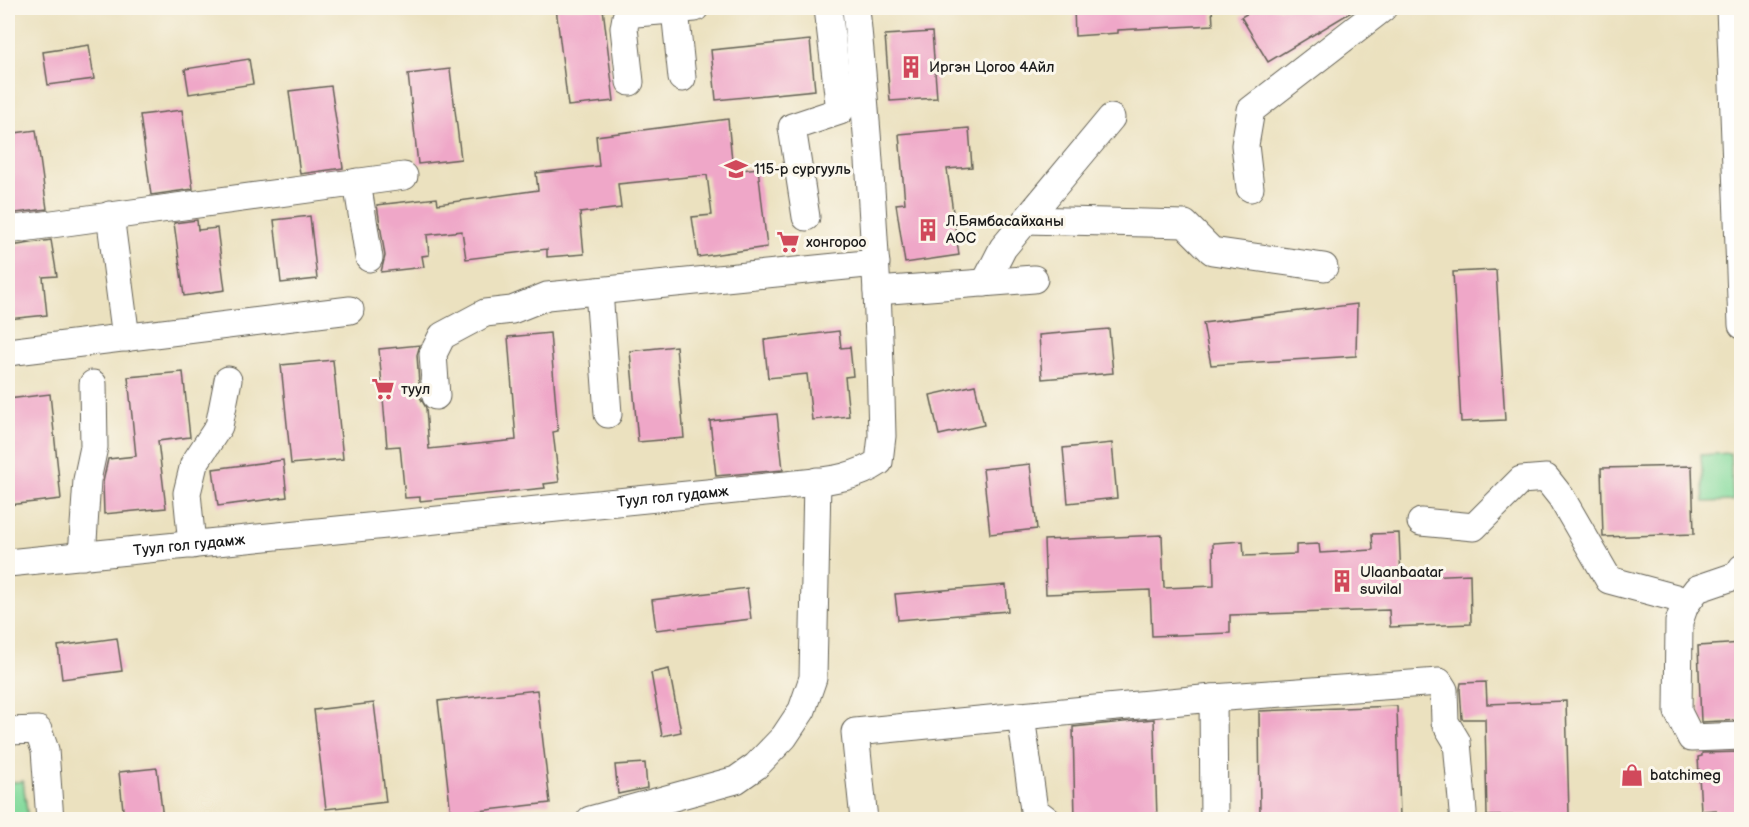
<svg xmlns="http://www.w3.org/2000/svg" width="1749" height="827" font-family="'Balsamiq Sans',sans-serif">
<rect width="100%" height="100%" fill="#fbf7ec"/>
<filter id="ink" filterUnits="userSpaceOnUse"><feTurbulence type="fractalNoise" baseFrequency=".0167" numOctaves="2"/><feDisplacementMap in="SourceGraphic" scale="12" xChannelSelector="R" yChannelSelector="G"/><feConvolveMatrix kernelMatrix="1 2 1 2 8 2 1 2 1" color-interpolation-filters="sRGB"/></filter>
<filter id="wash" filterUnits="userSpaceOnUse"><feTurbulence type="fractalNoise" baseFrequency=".008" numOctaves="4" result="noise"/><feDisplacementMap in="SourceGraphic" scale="24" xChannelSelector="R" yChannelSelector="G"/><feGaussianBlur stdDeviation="1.35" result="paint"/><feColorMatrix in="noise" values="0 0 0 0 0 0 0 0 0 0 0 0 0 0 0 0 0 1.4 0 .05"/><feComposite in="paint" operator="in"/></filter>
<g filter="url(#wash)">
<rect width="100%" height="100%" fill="#ebe1bf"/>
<!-- green -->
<g fill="#86db9e" stroke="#517c5d" stroke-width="1.5">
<polygon points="1730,453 1733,501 1704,502 1701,455"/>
<polygon points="23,781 28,819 8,819 8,783"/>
</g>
<g id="blocks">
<!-- building -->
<g fill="#efa7c8">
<polygon points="556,8 603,8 614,101 568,106"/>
<polygon points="1074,8 1212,8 1213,25 1118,30 1118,33 1075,36"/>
<polygon points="1257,8 1358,8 1268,62 1241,17"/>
<polygon points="932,32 937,98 890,101 885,35"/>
<polygon points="810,40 815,90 716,100 711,50"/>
<polygon points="89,45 94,79 48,85 43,52"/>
<polygon points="249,59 253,84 189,94 185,69"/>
<polygon points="450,69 461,159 418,164 408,74"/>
<polygon points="331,86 343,168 300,174 289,91"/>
<polygon points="182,110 193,189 151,195 140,115"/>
<polygon points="728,119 733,171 758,168 767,247 698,257 692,217 712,215 707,175 618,184 621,208 580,213 584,254 547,257 547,249 466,259 462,231 427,235 429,255 422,256 424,267 381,272 385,256 377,205 437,198 438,204 538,190 536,173 599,166 596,136"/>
<polygon points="969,128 972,167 947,169 959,255 905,263 896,204 905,203 899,134"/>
<polygon points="36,130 47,209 8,214 8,134"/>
<polygon points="310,216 317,279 281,283 274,220"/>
<polygon points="197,220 198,230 217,228 225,290 184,296 174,223"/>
<polygon points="51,240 57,276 43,277 47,315 8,319 8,251 11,251 11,246"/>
<polygon points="1496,270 1505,420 1461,422 1453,272"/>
<polygon points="1357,304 1356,356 1211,365 1203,323"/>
<polygon points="1109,329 1113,373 1042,379 1039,335"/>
<polygon points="839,331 841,348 850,347 853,376 845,377 849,416 812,420 807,374 768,378 764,340"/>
<polygon points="550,333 558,431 553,432 559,482 544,484 545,488 420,501 420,497 405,498 400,446 387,447 379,349 420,345 417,355 420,397 426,408 429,449 516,440 508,337"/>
<polygon points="676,346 684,438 638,442 630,351"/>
<polygon points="333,360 343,459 291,464 281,365"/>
<polygon points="183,372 190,437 158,441 166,508 104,514 103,482 108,459 136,456 128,377"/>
<polygon points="975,385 984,425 939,435 930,395"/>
<polygon points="50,394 61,499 9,505 8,399"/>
<polygon points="777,414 783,470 716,476 710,421"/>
<polygon points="1112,443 1117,498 1068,503 1063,448"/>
<polygon points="283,460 287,497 218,506 213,469"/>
<polygon points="1030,464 1037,529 990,534 983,469"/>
<polygon points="1692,466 1694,534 1603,537 1601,468"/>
<polygon points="1399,533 1401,577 1470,574 1471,624 1390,627 1389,610 1230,615 1230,633 1152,636 1150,590 1046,594 1044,540 1162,535 1164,588 1214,586 1213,543 1243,541 1244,556 1296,554 1296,545 1319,544 1320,553 1373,550 1372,534"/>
<polygon points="1006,585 1008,611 898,620 895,594"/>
<polygon points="747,588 751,619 656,630 652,600"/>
<polygon points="117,638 122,671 62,679 58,646"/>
<polygon points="1742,643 1742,720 1701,722 1698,646"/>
<polygon points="669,669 681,732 662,736 651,673"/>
<polygon points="1486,682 1487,704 1566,701 1569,814 1487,816 1485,719 1462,719 1460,689 1461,683"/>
<polygon points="537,690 550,803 451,814 438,701"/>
<polygon points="374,703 386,802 326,809 314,710"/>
<polygon points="1397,706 1400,819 1260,819 1259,711"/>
<polygon points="1154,719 1157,819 1075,819 1073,727"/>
<polygon points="1742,752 1742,813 1736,814 1736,819 1716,819 1716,810 1701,811 1698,757 1702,756 1702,753"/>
<polygon points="645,763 647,788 618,794 615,765"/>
<polygon points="157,768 163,819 124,819 119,772"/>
</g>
</g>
</g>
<g filter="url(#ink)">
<use href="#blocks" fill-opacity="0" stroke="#646155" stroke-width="1.5"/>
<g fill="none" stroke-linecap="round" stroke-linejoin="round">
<!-- minor casing -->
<g stroke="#646155" stroke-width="29">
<g id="minor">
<polyline points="1730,8 1742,325"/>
<polyline points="675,10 682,78"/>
<polyline points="630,82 624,28 626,17 636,13 695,8"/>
<polyline points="357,182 369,258"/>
<polyline points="1250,188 1245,145 1251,110 1383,8"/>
<polyline points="110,215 126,338"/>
<polyline points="806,217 792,127 840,111 828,8"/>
<polyline points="1026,220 1185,224 1212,251 1324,267"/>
<polyline points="8,230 404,176"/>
<polyline points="985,283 1003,248 1111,118"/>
<polyline points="599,291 608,414"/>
<polyline points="877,291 1034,279"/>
<polyline points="8,352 350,310"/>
<polyline points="436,396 433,354 442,336 485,313 512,310 547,296 876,263"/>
<polyline points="1421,522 1474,527 1521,480 1546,478 1561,497 1609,580 1676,598 1685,605"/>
<polyline points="192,545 187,493 194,464 219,426 228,380"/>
<polyline points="82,556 87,480 94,447 93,384"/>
<path id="s1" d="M8 563 806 483C832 480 857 477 879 462L882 436C879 293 870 150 856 8"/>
<polyline points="1742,568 1738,575 1697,589 1685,605 1679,622 1678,712 1691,738 1742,736"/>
<polyline points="1213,698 1214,820"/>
<polyline points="1021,716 1213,698 1439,682 1444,690 1445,722 1457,742 1463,812"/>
<polyline points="8,731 38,730 45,750 50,820"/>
<polyline points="590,820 736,780 756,766 784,737 802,710 813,678 817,481"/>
<polyline points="864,820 855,732 1021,716 1034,810 1047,820"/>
</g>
</g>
<!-- minor -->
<use href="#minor" stroke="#fff" stroke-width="27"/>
</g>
</g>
<!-- icons -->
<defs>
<g id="building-bare" transform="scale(1.8)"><path d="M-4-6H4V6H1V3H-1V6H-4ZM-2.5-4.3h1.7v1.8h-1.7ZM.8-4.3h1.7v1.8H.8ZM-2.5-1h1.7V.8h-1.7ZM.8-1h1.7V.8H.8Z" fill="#d1495b" stroke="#fbf7ec" stroke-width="2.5" paint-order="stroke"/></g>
<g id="school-bare" transform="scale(1.8)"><path d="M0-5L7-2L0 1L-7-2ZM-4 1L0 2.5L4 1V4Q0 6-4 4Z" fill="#d1495b" stroke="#fbf7ec" stroke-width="2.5" paint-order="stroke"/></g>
<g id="supermarket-bare" transform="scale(1.8)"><path d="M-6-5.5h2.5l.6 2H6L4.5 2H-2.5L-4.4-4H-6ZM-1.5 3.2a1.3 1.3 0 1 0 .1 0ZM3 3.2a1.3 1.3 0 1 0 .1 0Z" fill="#d1495b" stroke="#fbf7ec" stroke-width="2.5" paint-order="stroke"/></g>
<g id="shop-bare" transform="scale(1.8)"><path d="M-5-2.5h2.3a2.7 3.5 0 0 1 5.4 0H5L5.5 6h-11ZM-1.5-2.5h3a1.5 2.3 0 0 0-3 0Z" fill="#d1495b" stroke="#fbf7ec" stroke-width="2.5" paint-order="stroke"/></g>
</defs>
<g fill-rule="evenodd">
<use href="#building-bare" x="911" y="67"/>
<use href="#school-bare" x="736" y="169"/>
<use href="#building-bare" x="928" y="230"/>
<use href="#supermarket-bare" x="788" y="242"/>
<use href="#supermarket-bare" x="383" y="389"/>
<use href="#building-bare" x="1342" y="581"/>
<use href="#shop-bare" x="1632" y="775"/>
</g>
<g text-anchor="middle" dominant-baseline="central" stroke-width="6" stroke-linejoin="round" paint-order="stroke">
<!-- poi labels -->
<g font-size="15" fill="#1c1c1c" stroke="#fbf7ec" text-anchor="start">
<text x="929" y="67">Иргэн Цогоо 4Айл</text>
<text x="754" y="169">115-р сургууль</text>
<text x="946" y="221">Л.Бямбасайханы<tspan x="946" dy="17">АОС</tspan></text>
<text x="806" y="242">хонгороо</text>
<text x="401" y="389">туул</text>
<text x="1360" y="572">Ulaanbaatar<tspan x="1360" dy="17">suvilal</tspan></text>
<text x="1650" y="775">batchimeg</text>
</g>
<!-- street labels -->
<g font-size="15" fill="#1c1c1c" stroke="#fbf7ec">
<text stroke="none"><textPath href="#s1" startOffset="668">Туул гол гудамж</textPath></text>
<text stroke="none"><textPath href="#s1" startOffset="182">Туул гол гудамж</textPath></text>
</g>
</g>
<!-- margin -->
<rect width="1749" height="827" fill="none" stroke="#fbf7ec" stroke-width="30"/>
</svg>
